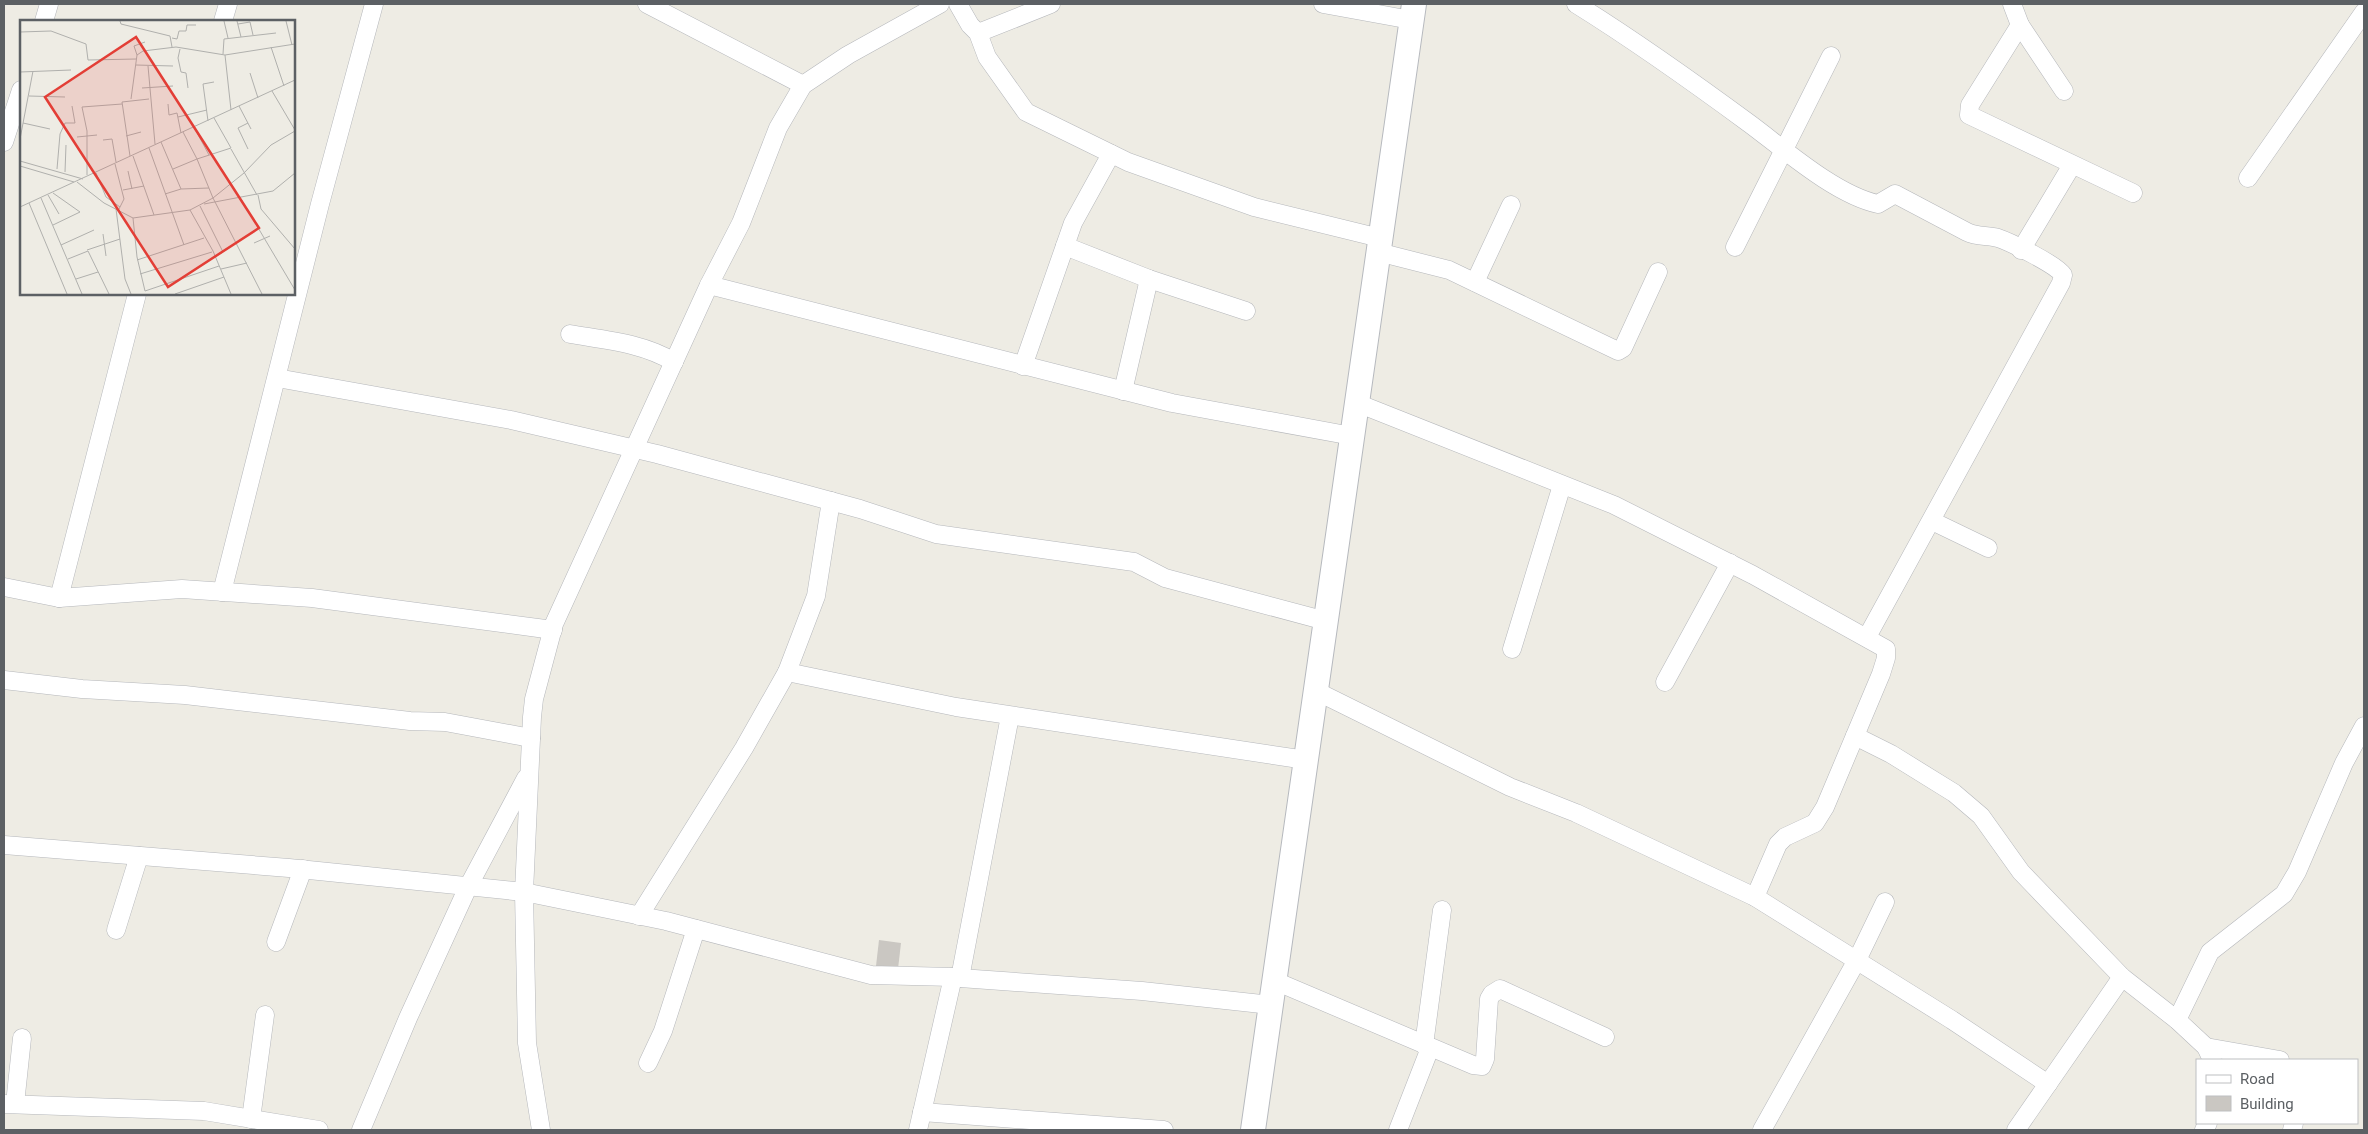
<svg xmlns="http://www.w3.org/2000/svg" width="2368" height="1134" font-family="Roboto,sans-serif">
<rect width="100%" height="100%" fill="#eeece4"/>
<!-- building -->
<polygon fill="#cac7c2" points="879,940 901,943 898,969 876,966"/>
<g fill="none" stroke-linecap="round" stroke-linejoin="round">
<!-- minor casing -->
<g stroke="#b5b7bb" stroke-width="19">
<g id="minor">
<polyline points="647,4 803,85"/>
<polyline points="958,4 970,25 978,33 987,57 1026,112 1128,162 1254,207 1380,238"/>
<polyline points="1323,4 1411,20"/>
<path d="M1576 4C1637 42 1693 82 1750 124 1785 150 1836 195 1878 204L1895 194 1967 232C1977 237 1987 235 1998 238 2010 242 2057 265 2063 275L2061 283 1867 637"/>
<polyline points="2012,4 2020,25 1970,105 1969,115 2133,193"/>
<polyline points="44,21 49,4"/>
<polyline points="223,21 228,4"/>
<polyline points="2020,25 2064,91"/>
<polyline points="978,33 1051,4"/>
<polyline points="4,142 21,90"/>
<polyline points="2248,178 2364,12"/>
<polyline points="1065,246 1149,279 1246,311"/>
<polyline points="1735,247 1831,56"/>
<polyline points="2021,250 2072,165"/>
<polyline points="1378,252 1449,270 1618,351 1623,348 1658,272"/>
<polyline points="1475,282 1511,205"/>
<polyline points="709,285 1172,403 1352,436"/>
<path d="M570 334C605 340 643 343 674 362"/>
<polyline points="1023,366 1073,223 1111,154"/>
<polyline points="277,378 511,420 657,454 860,509 936,534 1134,562 1165,578 1326,621"/>
<polyline points="1123,391 1149,279"/>
<polyline points="1357,403 1614,505 1753,575 1886,649 1886,658 1881,674 1825,807 1815,823 1785,837 1778,844 1755,897"/>
<polyline points="831,501 816,596 787,672 956,707 1306,760"/>
<polyline points="1932,521 1988,548"/>
<polyline points="4,587 59,598 182,589 312,598 553,630"/>
<polyline points="222,592 320,204 374,4"/>
<polyline points="59,598 137,294"/>
<polyline points="1512,649 1562,485"/>
<polyline points="4,680 82,689 185,695 410,721 445,722 531,738"/>
<polyline points="1665,682 1730,563"/>
<polyline points="1316,691 1510,787 1576,813 1755,897 1952,1020 2048,1084"/>
<polyline points="1010,716 960,978 1142,991 1271,1005"/>
<polyline points="1855,736 1891,754 1954,793 1981,816 2021,872 2122,977 2177,1020 2206,1047 2212,1060"/>
<polyline points="4,845 289,868 524,892 532,717 534,699 554,624 709,285 741,223 778,128 803,85 848,55 940,4"/>
<polyline points="639,916 744,748 787,672"/>
<polyline points="116,930 139,856"/>
<polyline points="276,942 303,869"/>
<polyline points="1275,981 1473,1065 1482,1066 1485,1059 1489,999 1492,994 1500,989 1605,1037"/>
<polyline points="2177,1020 2210,952 2284,894 2297,872 2344,763 2364,726"/>
<polyline points="1424,1045 1442,910"/>
<polyline points="2206,1047 2280,1060"/>
<polyline points="648,1063 663,1031 696,929"/>
<polyline points="4,1104 204,1111 319,1130"/>
<polyline points="15,1104 22,1038"/>
<polyline points="922,1112 1164,1130"/>
<polyline points="251,1119 265,1015"/>
<polyline points="361,1130 408,1018 468,887 526,778"/>
<polyline points="541,1130 527,1043 524,892 666,921 871,975 953,977"/>
<polyline points="918,1130 953,977 960,978"/>
<polyline points="1398,1130 1430,1048"/>
<polyline points="1762,1130 1857,960 1885,902"/>
<polyline points="2016,1130 2122,977"/>
<polyline points="2204,1130 2208,1123"/>
<polyline points="2292,1130 2294,1123"/>
</g>
</g>
<!-- secondary casing -->
<g stroke="#b6b9be" stroke-width="26">
<polyline id="secondary" points="1253,1130 1414,4"/>
</g>
<!-- minor -->
<use href="#minor" stroke="#fff" stroke-width="18"/>
<!-- secondary -->
<use href="#secondary" stroke="#fff" stroke-width="24"/>
</g>
<!-- overview -->
<g transform="translate(20 20)">
<rect width="275" height="275" fill="#eeece4"/>
<path fill="none" stroke="#b0b0ad" stroke-width="1" d="M100 1 101 4 150 16 152 27M204 1 208 18M217 1 221 17M266 1 272 25M218 4 230 2 233 15M0 12 31 11 66 24 68 40 116 39M152 18 157 19 159 11H166L167 5H176M251 27 264 66M160 29 158 38 161 52 166 53 168 68M203 34 204 19 256 13M117 35 114 26 125 22M205 35 211 90M116 45 153 46M128 46 135 124M0 52 51 50M230 53 238 78M122 68 153 66M252 71 275 110M9 76 45 77M111 79 117 35 123 31 156 27 205 35 275 24M148 84 149 95 157 93 161 113M219 86 231 109M158 97 187 90M188 101 183 64 194 62M3 103 30 109M228 103 218 108 228 129M174 107 189 135M106 116 121 112M57 117 77 115M0 119 13 51M83 120 92 119 96 142M141 122 161 169 145 174M129 128 164 225M211 129 237 175M110 136 102 82 129 79M113 136 134 195M177 139 193 178 224 153 251 125 275 111M177 139 211 128 194 98M0 141 63 159M95 144 104 179 98 191M0 146 54 162M37 149 40 114 45 103H55L52 86M153 149 177 139 163 112M108 151 112 169M45 152 46 125M76 153 86 177 100 187M67 155V111L62 87 102 84M57 162 84 183 113 198 170 190 193 178 242 274M161 169 189 168M103 170 124 166M33 173 60 192M28 175 39 194M238 175 241 189 275 229M21 178 62 274M221 179 275 270M9 183 47 274M184 184 253 171 275 153M180 186 203 232 196 236M0 187 275 60M96 189 105 259 111 274M170 190 193 231 211 274M113 198 117 237 125 271 199 246M33 205 60 192M83 214 86 236M234 223 250 216M41 225 74 210M67 230 100 219M48 239 68 231 89 274M117 240 184 218M201 249 227 243M120 254 192 232M56 259 78 252M155 274 204 257"/>
<path fill="#e33e36" fill-opacity="0.15" stroke="#e33e36" stroke-width="2.5" d="M116 17 239 208 148 267 25 77Z"/>
<rect width="275" height="275" fill="none" stroke="#5c6064" stroke-width="2.5"/>
</g>
<!-- border -->
<rect width="2368" height="1134" fill="none" stroke="#5c6064" stroke-width="10"/>
<!-- legend -->
<rect x="2196" y="1059" width="162" height="65" fill="#ffffff" stroke="#bebfc1"/>
<rect x="2206" y="1075" width="25" height="8" fill="#ffffff" stroke="#bebfc1"/>
<text x="2240" y="1084" font-size="15" fill="#5c6064">Road</text>
<rect x="2206" y="1096" width="25" height="15" fill="#cac7c2" stroke="#bebfc1"/>
<text x="2240" y="1109" font-size="15" fill="#5c6064">Building</text>
</svg>
